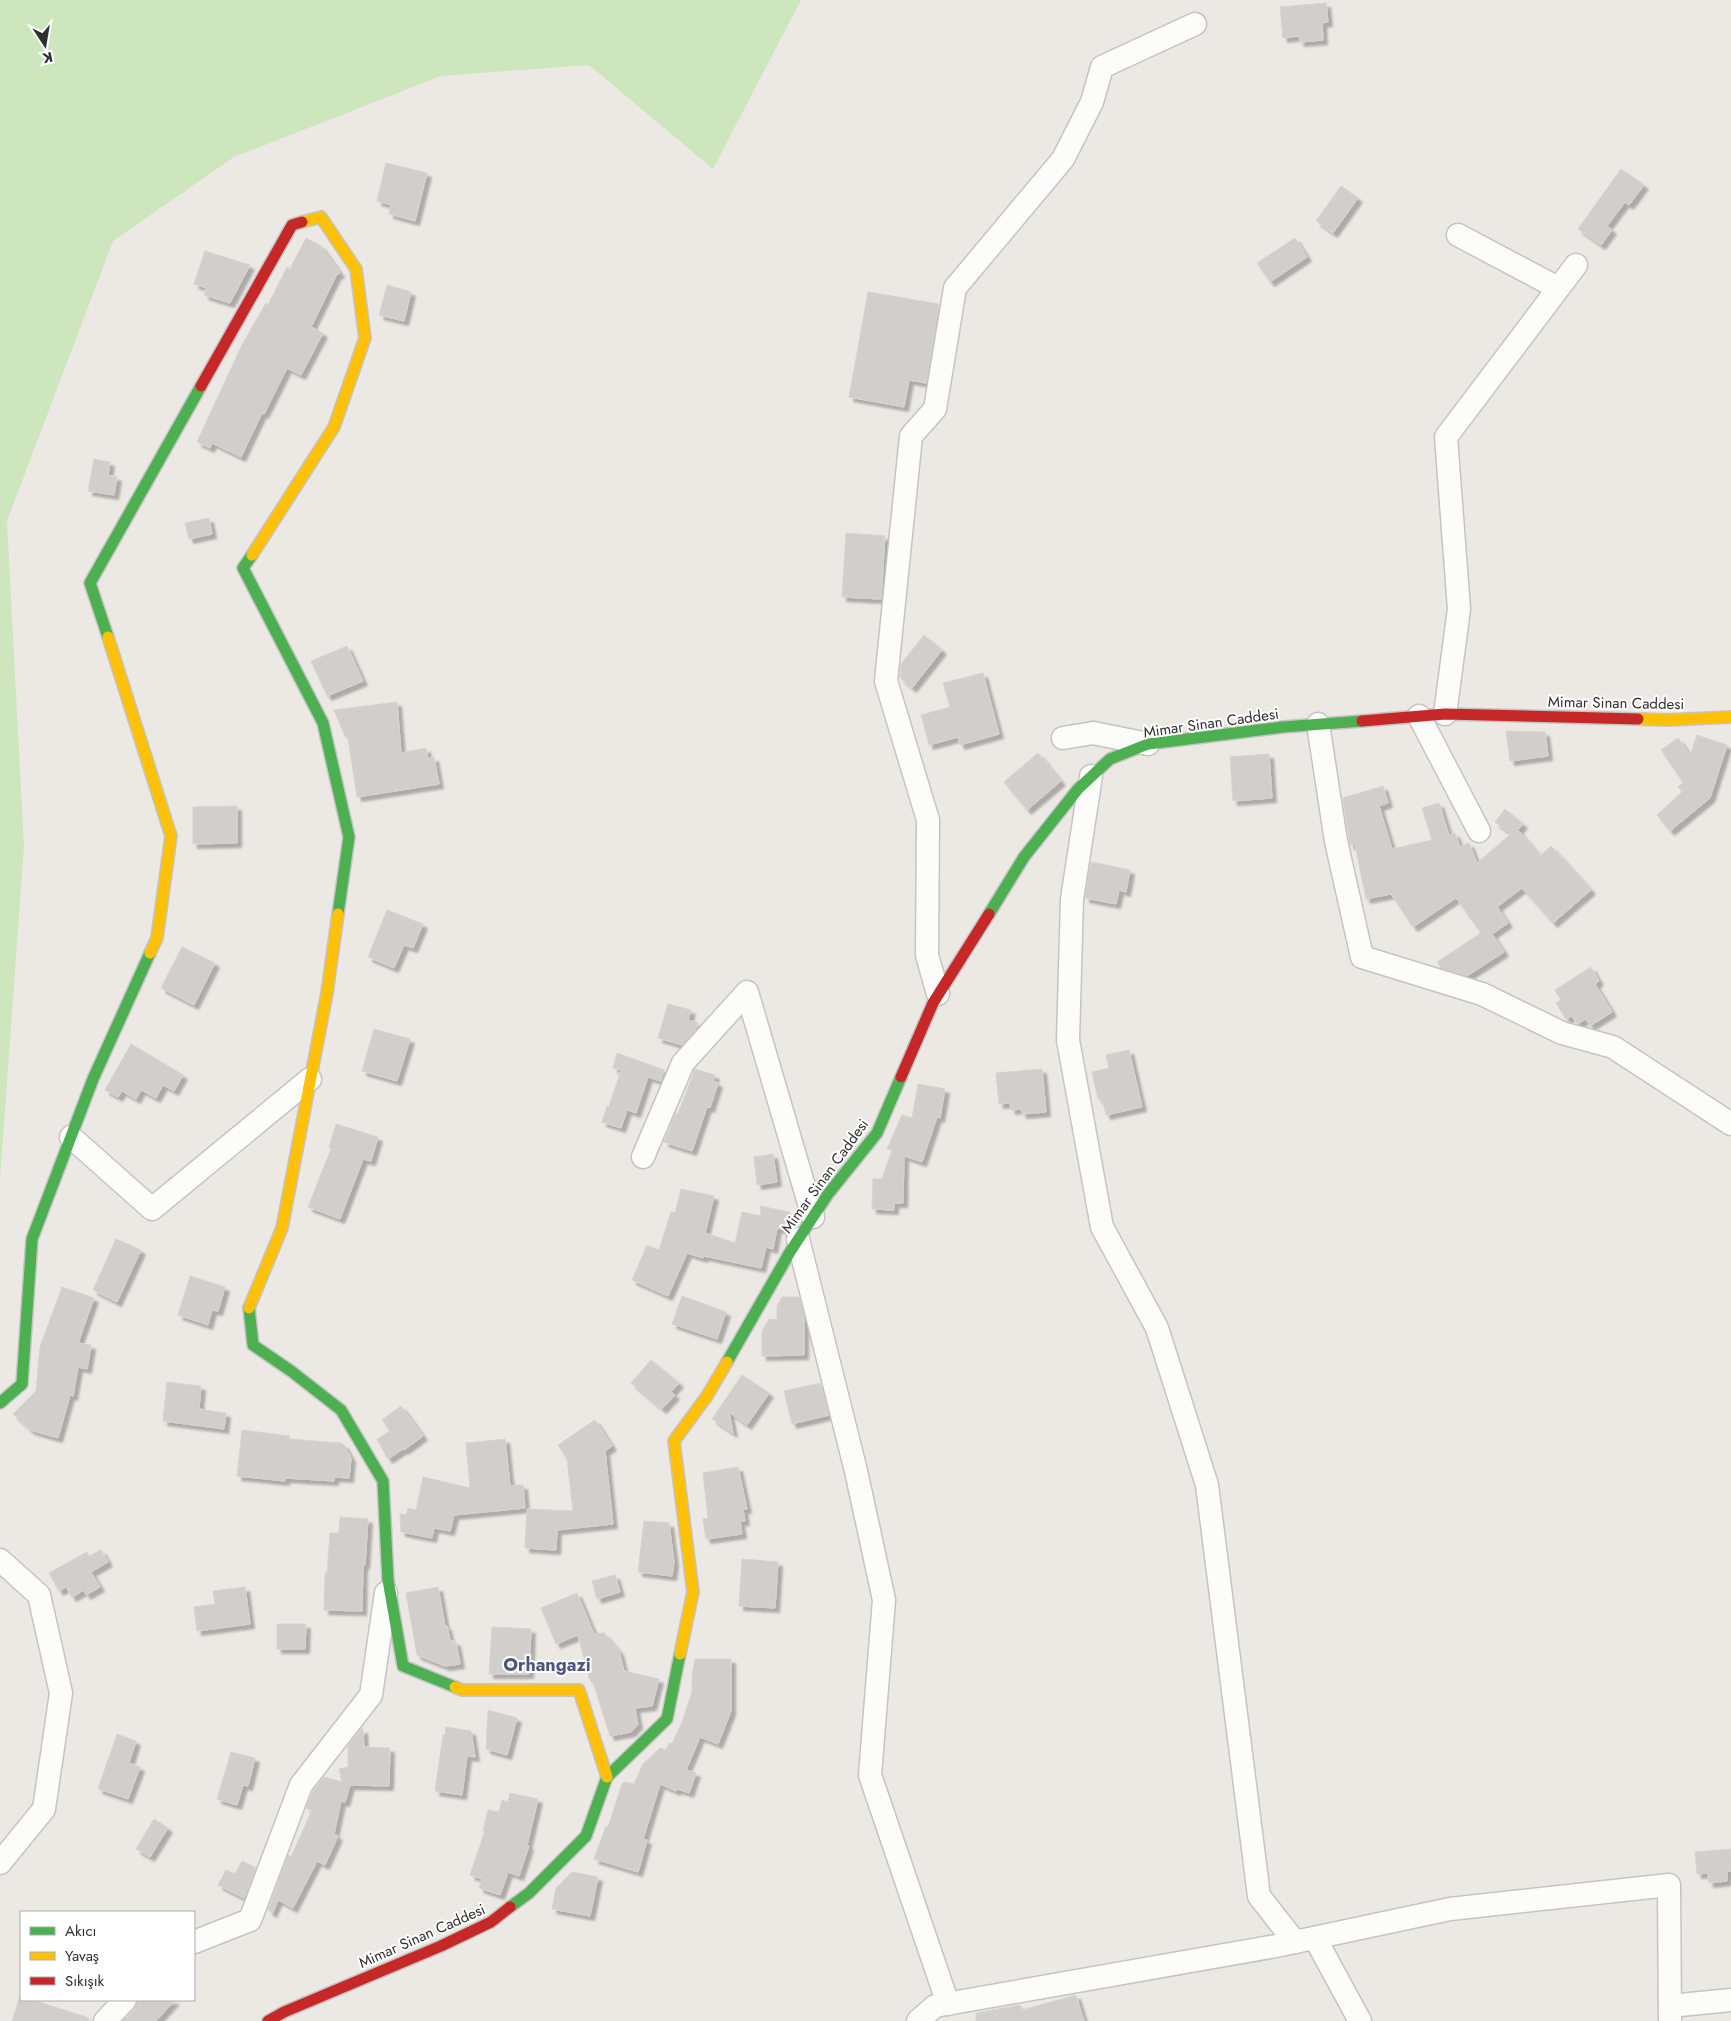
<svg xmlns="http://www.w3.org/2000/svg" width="1731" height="2021" font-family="Jost,sans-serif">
<defs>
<filter id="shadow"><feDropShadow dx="4.5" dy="4.5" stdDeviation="1" flood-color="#0004"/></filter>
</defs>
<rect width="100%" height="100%" fill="#ece8e4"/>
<!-- green -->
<polygon fill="#cee6be" points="0,0 801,0 713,169 589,65 441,76 234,157 113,241 7,521 24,847 0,1179"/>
<!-- building -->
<g fill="#d1cecb" stroke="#d7d4d0" filter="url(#shadow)">
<polygon points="1326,3 1328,22 1322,23 1323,40 1300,42 1299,36 1283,38 1280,7"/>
<polygon points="386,163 427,173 415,221 389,214 391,205 377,201"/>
<polygon points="1621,169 1644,185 1629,205 1625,202 1607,226 1612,230 1601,245 1578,229"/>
<polygon points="1341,186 1358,198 1333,233 1316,221"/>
<polygon points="306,238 321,246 340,273 338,275 337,274 311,327 323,333 301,375 287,368 264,414 262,413 241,457 212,443 210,448 197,442 242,345 266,303 268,305 287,267 290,269"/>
<polygon points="1295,238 1307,257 1270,282 1257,263"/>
<polygon points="205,251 250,265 230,303 204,295 206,288 194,284"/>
<polygon points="387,285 411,292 404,321 379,315"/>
<polygon points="868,292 939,304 926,383 909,380 904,407 849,397"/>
<polygon points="94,459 110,462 108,475 117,477 114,495 88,491"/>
<polygon points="209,518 212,534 189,539 185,523"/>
<polygon points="846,533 885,536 881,599 842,597"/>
<polygon points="924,635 942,650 912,688 900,678 901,664"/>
<polygon points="347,646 363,681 327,696 311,661"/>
<polygon points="983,673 999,734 960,745 958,737 929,745 921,715 950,707 943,683"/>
<polygon points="397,702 401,753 426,748 428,759 434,757 439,784 357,797 348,738 345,736 334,710"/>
<polygon points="1506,731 1545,732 1548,756 1510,761"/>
<polygon points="1697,735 1727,745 1710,798 1670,831 1657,815 1682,792 1678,787 1683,782 1661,750 1678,738 1690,756"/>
<polygon points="1038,753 1061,781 1027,810 1004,782"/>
<polygon points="1269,754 1272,798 1233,801 1230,757"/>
<polygon points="1383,786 1388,803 1379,806 1392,849 1432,840 1422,808 1439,803 1449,835 1455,833 1460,847 1469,843 1477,863 1511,834 1495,822 1505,809 1523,824 1518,830 1540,856 1551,846 1591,890 1553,923 1522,888 1497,907 1508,923 1492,934 1504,952 1467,976 1441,968 1437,962 1481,933 1456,898 1413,927 1391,894 1366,899 1355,844 1350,845 1343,798"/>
<polygon points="237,806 237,843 193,844 193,807"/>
<polygon points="1091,862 1130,870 1126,892 1119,890 1116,904 1085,898"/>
<polygon points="387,910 423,924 413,948 404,945 394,968 368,957"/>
<polygon points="182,947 215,963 194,1005 161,988"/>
<polygon points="1591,967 1599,981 1595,984 1612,1012 1590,1026 1586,1019 1577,1024 1572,1016 1566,1019 1556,1003 1561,1000 1555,990"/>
<polygon points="668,1004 691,1010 688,1020 698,1023 696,1029 682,1045 658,1038"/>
<polygon points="374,1029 410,1039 397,1081 362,1071"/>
<polygon points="131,1044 183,1075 174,1091 163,1085 156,1098 141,1090 136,1099 122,1091 118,1097 105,1090"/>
<polygon points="1129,1050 1142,1107 1106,1115 1102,1099 1098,1099 1092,1072 1109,1068 1106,1055"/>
<polygon points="617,1053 664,1070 661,1081 648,1077 636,1113 627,1110 621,1128 602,1122 607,1106 609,1107 621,1070 613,1068"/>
<polygon points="695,1069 715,1075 713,1081 718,1083 710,1108 707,1107 692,1151 664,1142 676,1113 678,1114"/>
<polygon points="1042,1069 1046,1112 1022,1114 1021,1109 1011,1110 1010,1103 999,1104 996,1073"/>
<polygon points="918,1084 945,1089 940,1118 937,1117 922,1162 904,1156 903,1203 894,1203 894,1210 872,1209 873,1179 882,1179 892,1150 887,1149 902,1115 912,1118"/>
<polygon points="336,1124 378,1137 371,1161 363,1159 340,1219 308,1207 331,1149 329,1148"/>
<polygon points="773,1154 777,1182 757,1185 754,1157"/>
<polygon points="681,1189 714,1196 705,1233 735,1243 742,1212 761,1216 760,1206 790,1212 787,1228 786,1230 777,1228 773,1249 766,1247 761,1268 704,1256 703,1258 687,1253 668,1296 632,1280 647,1245 659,1250 671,1212 675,1213"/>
<polygon points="116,1239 141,1250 117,1302 93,1290"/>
<polygon points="190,1276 225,1287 218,1311 212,1310 208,1325 178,1315"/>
<polygon points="62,1287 94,1298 78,1343 91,1345 87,1369 78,1367 73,1396 70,1395 58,1438 30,1430 13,1414 36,1391 40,1347"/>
<polygon points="682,1296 726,1312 717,1339 672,1324"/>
<polygon points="782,1297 799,1297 804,1316 804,1355 762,1356 762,1331 769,1319 777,1320 777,1306"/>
<polygon points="651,1360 679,1383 671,1392 675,1395 662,1409 631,1383"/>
<polygon points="742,1375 769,1393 747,1425 729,1412 733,1433 712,1419"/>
<polygon points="167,1382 201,1386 199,1409 226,1413 224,1429 163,1421"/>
<polygon points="820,1383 829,1415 792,1424 784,1391"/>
<polygon points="401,1406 423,1436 404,1450 403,1449 388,1459 377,1439 390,1431 382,1420"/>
<polygon points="595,1420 612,1446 605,1451 613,1524 557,1530 556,1550 525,1548 527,1509 573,1511 567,1459 558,1445"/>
<polygon points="242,1430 290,1436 289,1439 340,1443 344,1445 351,1458 349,1478 334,1477 334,1481 285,1478 285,1481 237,1476"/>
<polygon points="505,1439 510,1486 523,1485 525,1508 454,1515 450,1531 434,1528 432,1538 401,1532 400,1514 406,1515 408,1508 416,1510 423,1477 470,1488 466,1443"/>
<polygon points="738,1467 747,1509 743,1509 745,1521 740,1521 742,1534 706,1539 703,1519 708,1518 703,1473"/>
<polygon points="340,1517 368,1519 365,1565 363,1564 362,1611 324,1610 325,1573 327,1573 330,1533 339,1533"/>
<polygon points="644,1521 669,1523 674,1562 672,1576 638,1572"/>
<polygon points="101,1550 108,1562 91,1572 100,1587 86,1595 84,1590 72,1597 66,1587 59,1591 49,1573 87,1552 89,1556"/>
<polygon points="742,1559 778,1562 775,1608 739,1606"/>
<polygon points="615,1575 620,1592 597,1599 592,1581"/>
<polygon points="245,1587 250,1624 197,1631 194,1607 215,1604 213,1591"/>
<polygon points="438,1587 445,1626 447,1626 450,1640 456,1642 460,1664 445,1666 417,1655 406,1593"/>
<polygon points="577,1593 594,1634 604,1633 619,1651 624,1671 659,1679 652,1706 635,1708 638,1725 631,1732 610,1736 594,1685 589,1678 578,1635 556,1644 541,1608"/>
<polygon points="277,1624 306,1624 305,1649 277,1649"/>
<polygon points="492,1627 531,1629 529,1674 489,1674"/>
<polygon points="695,1659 731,1659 731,1711 718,1744 700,1737 686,1770 696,1773 689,1793 677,1789 676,1791 660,1784 643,1839 647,1840 638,1872 594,1859 606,1826 608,1827 622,1784 625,1782 634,1784 643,1764 660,1748 666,1750 669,1743 672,1744 682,1722 692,1692 692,1676"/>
<polygon points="488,1710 517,1718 507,1755 486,1749"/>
<polygon points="446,1727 471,1731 475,1757 467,1756 462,1795 435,1791 443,1735 445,1735"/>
<polygon points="361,1729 363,1729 364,1747 390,1748 389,1786 350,1785 345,1802 341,1801 334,1834 338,1836 325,1865 317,1861 293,1908 278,1900 272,1913 268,1910 288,1855 291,1857 312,1810 306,1808 313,1791 324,1777 342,1782 339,1769 348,1767 348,1746"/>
<polygon points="117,1734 136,1741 129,1763 140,1767 128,1799 98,1789"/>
<polygon points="231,1752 255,1758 248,1786 243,1785 237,1805 217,1799"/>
<polygon points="510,1793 538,1799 527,1845 529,1846 519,1876 508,1872 500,1895 479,1888 482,1879 470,1875 485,1831 483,1831 488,1810 499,1812 502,1800 508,1802"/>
<polygon points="154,1819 168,1828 150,1857 136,1849"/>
<polygon points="1731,1849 1731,1871 1727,1871 1727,1881 1709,1883 1708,1873 1697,1874 1695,1852"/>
<polygon points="242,1861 256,1868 244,1898 218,1885 226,1870 235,1874"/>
<polygon points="572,1872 598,1877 590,1916 552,1909 556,1888"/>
<polygon points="1076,1995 1084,2021 976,2021 976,2013 1020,2005 1022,2010"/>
<polygon points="20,1996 21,2000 33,2000 89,2018 88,2021 12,2021"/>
<polygon points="138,2000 175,2000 156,2021 123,2021 135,2009"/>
</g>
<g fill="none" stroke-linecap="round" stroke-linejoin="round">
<!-- street casing -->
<g stroke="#c5c4c5" stroke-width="25">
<g id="street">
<polyline points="1458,235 1558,288"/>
<polyline points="1445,714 1459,609 1446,437 1576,265"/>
<polyline points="1419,716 1479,831"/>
<polyline points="1318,724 1336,841 1362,957 1482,994 1562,1033 1613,1047 1731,1124"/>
<polyline points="1063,738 1093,733 1148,744"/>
<polyline points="1091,776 1072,899 1068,1040 1102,1227 1157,1328 1207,1485 1259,1896 1295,1942"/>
<polyline points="938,994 927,955 928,820 886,681 911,436 935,409 955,288 1063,159 1092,102 1102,67 1195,24"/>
<polyline points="71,1137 152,1209 310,1079"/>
<polyline points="643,1157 683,1063 747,992 813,1217"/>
<polyline points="798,1239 856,1471 884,1600 870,1775 948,2004"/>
<polyline points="0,1560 39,1595 61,1693 44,1809 0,1863"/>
<polyline points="1315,1938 1360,2021"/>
<polyline points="194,1942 250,1920 301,1785 371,1695 386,1593"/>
<polyline points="1670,2006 1731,2000"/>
<polyline points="105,2021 125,2000"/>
<polyline points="918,2021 935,2006 1276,1946 1450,1909 1669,1885 1670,2021"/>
</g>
</g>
<!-- fast casing -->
<g stroke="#c5c4c5" stroke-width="14">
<g id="fast">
<polyline points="252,555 243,568 323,723 349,837 338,914"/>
<polyline points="108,637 90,583 201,386"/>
<polyline points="989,914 1024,857 1078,789 1110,759 1148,744 1283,727 1362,721"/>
<polyline points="249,1308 253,1345 291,1371 341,1410 383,1481 388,1580 403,1666 455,1687"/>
<polyline points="727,1362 790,1252 828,1194 877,1133 901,1077"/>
<polyline points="0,1403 22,1384 32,1239 93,1079 150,953"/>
<polyline points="510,1907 529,1893 586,1836 607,1777 667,1719 680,1654"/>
</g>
</g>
<!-- slow casing -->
<g stroke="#c5c4c5" stroke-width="14">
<g id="slow">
<polyline points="252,555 334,427 365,338 356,269 321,217 302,222"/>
<polyline points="108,637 171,836 157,938 150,953"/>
<polyline points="1638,719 1667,720 1731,717"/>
<polyline points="249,1308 282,1228 327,993 338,914"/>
<polyline points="680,1654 693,1592 674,1441 707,1396 727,1362"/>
<polyline points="455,1687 462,1690 579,1690 607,1777"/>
</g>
</g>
<!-- jam casing -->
<g stroke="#c5c4c5" stroke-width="14">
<g id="jam">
<polyline points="201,386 292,225 302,222"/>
<polyline points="1362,721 1445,714 1638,719"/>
<polyline points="901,1077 933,1003 989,914"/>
<polyline points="268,2021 284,2012 441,1946 491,1922 510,1907"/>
</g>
</g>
<!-- street -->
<use href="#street" stroke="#fcfcfb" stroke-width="22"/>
<!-- fast -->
<use href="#fast" stroke="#4caf50" stroke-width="11"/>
<!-- slow -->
<use href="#slow" stroke="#ffc107" stroke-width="11"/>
<!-- jam -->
<use href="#jam" stroke="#c62828" stroke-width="11"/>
</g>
<g text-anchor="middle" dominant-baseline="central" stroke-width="4" stroke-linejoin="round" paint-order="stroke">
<!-- street labels -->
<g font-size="15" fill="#2e2e2e" stroke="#fff">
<text transform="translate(1616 703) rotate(1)">Mimar Sinan Caddesi</text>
<text transform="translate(1211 723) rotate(-8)">Mimar Sinan Caddesi</text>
<text transform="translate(825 1176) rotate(-54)">Mimar Sinan Caddesi</text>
<text transform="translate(422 1936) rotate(-24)">Mimar Sinan Caddesi</text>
</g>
<!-- quarter labels -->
<g font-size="18" font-weight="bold" fill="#4d5680" stroke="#fff">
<text x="547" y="1665">Orhangazi</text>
</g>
</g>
<!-- legend -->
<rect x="20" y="1911" width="175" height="90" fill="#ffffff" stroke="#ababab"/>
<rect x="30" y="1927" width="25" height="8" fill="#4caf50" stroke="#ababab"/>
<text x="65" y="1936" font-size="15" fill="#2e2e2e">Akıcı</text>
<rect x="30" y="1952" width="25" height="8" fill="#ffc107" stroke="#ababab"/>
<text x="65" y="1961" font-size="15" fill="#2e2e2e">Yavaş</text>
<rect x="30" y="1977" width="25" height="8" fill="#c62828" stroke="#ababab"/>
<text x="65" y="1986" font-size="15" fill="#2e2e2e">Sıkışık</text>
<!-- north arrow -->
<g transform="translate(45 45) rotate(168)" stroke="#ffffff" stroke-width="4" paint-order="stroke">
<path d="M0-4L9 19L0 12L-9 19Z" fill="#2e2e2e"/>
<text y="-8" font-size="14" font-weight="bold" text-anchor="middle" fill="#2e2e2e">K</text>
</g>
</svg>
